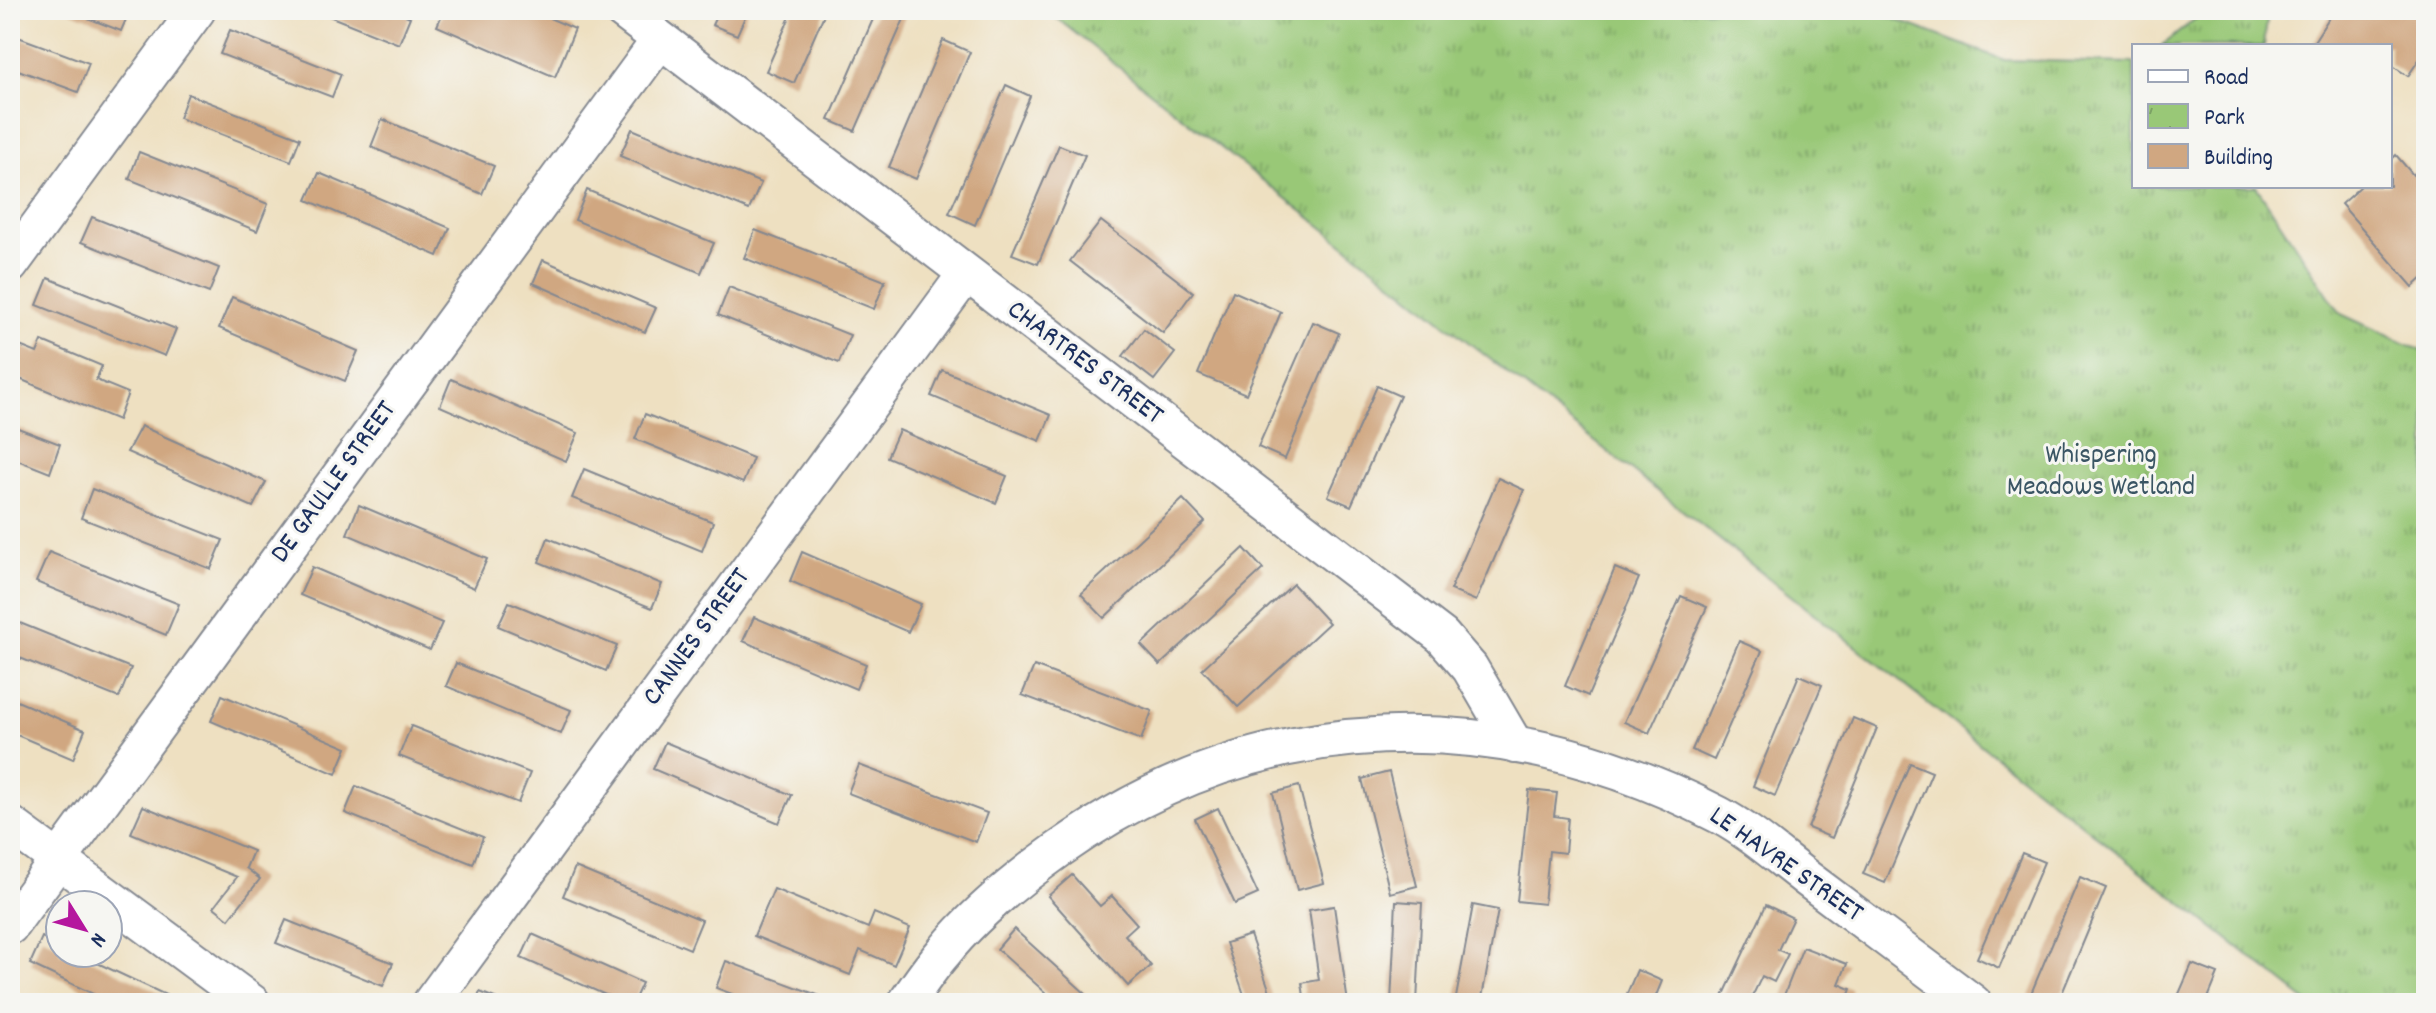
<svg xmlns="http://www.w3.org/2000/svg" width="2436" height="1013" font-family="Dekko,sans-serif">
<defs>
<pattern id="park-tufts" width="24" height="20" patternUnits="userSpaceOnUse" patternTransform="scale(2)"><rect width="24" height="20" fill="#99c877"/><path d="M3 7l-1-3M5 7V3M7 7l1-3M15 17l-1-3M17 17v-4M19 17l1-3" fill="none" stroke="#7ca365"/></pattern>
</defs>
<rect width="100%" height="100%" fill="#f6f6f2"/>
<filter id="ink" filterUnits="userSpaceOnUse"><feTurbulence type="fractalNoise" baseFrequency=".0125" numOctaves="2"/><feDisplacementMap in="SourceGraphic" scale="16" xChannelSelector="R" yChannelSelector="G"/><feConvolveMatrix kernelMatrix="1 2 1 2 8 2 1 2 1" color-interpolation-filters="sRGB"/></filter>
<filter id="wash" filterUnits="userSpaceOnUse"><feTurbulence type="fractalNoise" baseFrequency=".006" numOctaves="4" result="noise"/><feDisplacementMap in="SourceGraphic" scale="32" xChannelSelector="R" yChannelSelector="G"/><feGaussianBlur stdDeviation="1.8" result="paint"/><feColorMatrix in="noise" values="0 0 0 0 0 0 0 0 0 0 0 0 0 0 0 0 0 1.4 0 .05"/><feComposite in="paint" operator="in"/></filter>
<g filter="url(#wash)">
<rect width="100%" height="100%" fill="#eee0c1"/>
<!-- park -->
<g fill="url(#park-tufts)" stroke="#5a7c6a" stroke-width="2">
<polygon points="1046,10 1870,10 2004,60 2134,63 2134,186 2256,186 2341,314 2426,353 2426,1003 2309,1003"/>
<polygon points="2206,10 2268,10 2264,46 2162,46"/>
</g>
<g id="blocks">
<!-- building -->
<g fill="#d0a781">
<polygon points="67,10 130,10 121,31"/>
<polygon points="314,10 392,10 410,17 399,44"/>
<polygon points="444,10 531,10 575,29 555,77 437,26"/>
<polygon points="719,10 748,10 737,35 712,25"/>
<polygon points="793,10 826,10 794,83 766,71"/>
<polygon points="877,10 908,10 855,131 829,120"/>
<polygon points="2334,10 2426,10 2426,49 2408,76 2390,64 2390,46 2318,46 2313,43"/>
<polygon points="230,30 341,74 332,97 220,54"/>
<polygon points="10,34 89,63 78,92 10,67"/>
<polygon points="943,40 970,52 916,179 889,167"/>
<polygon points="1006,85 1030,96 975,225 949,213"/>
<polygon points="188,94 300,138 291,161 179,118"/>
<polygon points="382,119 494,166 482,194 371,147"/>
<polygon points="632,129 761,183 749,210 620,156"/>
<polygon points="1059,145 1085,155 1038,264 1012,254"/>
<polygon points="139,152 268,204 257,231 129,179"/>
<polygon points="2396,155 2413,175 2417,171 2426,181 2426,275 2413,287 2341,204 2361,186 2390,186 2390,161"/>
<polygon points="319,173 450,228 438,256 307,200"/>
<polygon points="587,190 714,243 701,273 575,220"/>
<polygon points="92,217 219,268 209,293 81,242"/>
<polygon points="1101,221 1193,292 1163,333 1070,261"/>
<polygon points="755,230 885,281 874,309 744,258"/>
<polygon points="543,260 656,308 645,332 533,283"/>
<polygon points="48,278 176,329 165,356 37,305"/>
<polygon points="729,287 850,335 839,363 718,315"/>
<polygon points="1233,291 1281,312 1246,394 1198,374"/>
<polygon points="232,297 358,351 345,381 219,328"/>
<polygon points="1313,322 1339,333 1285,459 1258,447"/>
<polygon points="1144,329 1175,353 1154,380 1123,356"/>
<polygon points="42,341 102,366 96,380 128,393 118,420 10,375 10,342 37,353"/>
<polygon points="942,370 1051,415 1040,441 931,396"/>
<polygon points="451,379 578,433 566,461 440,406"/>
<polygon points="1377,386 1400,396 1351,506 1328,496"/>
<polygon points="645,414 753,458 743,483 635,439"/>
<polygon points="10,425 60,444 50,473 10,457"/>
<polygon points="141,426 266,482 253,507 127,452"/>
<polygon points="899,430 1007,476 996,503 887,457"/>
<polygon points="584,469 713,522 702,551 572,498"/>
<polygon points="1498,478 1524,490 1476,601 1450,590"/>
<polygon points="92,489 223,540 211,569 81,518"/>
<polygon points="1183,499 1205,522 1104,618 1081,594"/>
<polygon points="359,505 487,559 474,588 347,534"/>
<polygon points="548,538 662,584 652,608 539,562"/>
<polygon points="1244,548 1263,569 1160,665 1141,645"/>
<polygon points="49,552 179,604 166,635 36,582"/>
<polygon points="802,552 921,604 908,632 790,581"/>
<polygon points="312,567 442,623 430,650 300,595"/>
<polygon points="1615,568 1639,578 1588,696 1565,686"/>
<polygon points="1293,584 1329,623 1238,707 1202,669"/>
<polygon points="1681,596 1707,607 1649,733 1624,722"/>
<polygon points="509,602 617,646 606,671 498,626"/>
<polygon points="754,617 866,664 856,689 743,641"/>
<polygon points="10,619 131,668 119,698 10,654"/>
<polygon points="1739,641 1762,651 1714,760 1692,750"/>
<polygon points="456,663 571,710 561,734 446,686"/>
<polygon points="1034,666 1152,711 1141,740 1022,695"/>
<polygon points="1799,675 1822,685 1775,796 1753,786"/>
<polygon points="222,695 347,748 336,774 211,721"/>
<polygon points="10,698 85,730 73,759 10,732"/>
<polygon points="1853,718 1877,728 1832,838 1808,828"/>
<polygon points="411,726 530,773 518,803 399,756"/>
<polygon points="665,742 792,795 779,823 653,769"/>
<polygon points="1910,763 1932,772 1885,883 1863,874"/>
<polygon points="859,765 987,813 976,842 848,793"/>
<polygon points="1389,772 1417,886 1390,893 1362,779"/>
<polygon points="356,786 483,837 473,864 345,813"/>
<polygon points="1299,786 1324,883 1297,890 1273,793"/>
<polygon points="1529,790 1557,793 1554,816 1568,818 1565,853 1549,851 1544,904 1517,901"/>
<polygon points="143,806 253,851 246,868 260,879 229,919 214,907 237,877 131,833"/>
<polygon points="1218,808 1258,894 1235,904 1195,819"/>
<polygon points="2022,853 2044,862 1999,968 1977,958"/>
<polygon points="575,867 702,920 690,949 563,896"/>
<polygon points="1072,875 1100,906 1112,896 1137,924 1125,935 1151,966 1128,986 1048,896"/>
<polygon points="2080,877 2106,888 2058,1003 2027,1003"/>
<polygon points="774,889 868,928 874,913 910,928 894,965 860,950 850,975 754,936"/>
<polygon points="1396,901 1422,903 1417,1003 1391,1003"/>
<polygon points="1473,905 1498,910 1481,1003 1455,1003"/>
<polygon points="1766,905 1793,918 1778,950 1788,954 1774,982 1762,976 1749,1003 1720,1003"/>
<polygon points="1334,906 1348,1003 1305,1003 1302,983 1319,980 1309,910"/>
<polygon points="286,920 393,963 383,986 276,943"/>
<polygon points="1014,929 1096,1003 1057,1003 997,949"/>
<polygon points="532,934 642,983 633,1003 624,1003 521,958"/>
<polygon points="1250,935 1274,1003 1247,1003 1226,943"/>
<polygon points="42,937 60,946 60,953 76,953 170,997 167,1003 112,1003 30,964"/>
<polygon points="1803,947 1847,964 1839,984 1851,989 1846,1003 1781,1003"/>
<polygon points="726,961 839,1003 756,1003 716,988"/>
<polygon points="2192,964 2218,974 2206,1003 2175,1003"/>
<polygon points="1637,970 1662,981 1653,1003 1623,1003"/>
<polygon points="480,992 507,1003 475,1003"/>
</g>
</g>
</g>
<g filter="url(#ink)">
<use href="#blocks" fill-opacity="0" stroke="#848890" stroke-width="2"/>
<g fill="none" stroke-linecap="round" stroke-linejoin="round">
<!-- minor casing -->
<g stroke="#848890" stroke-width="40">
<g id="minor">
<polyline points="622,10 1442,636 1470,668 1515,745"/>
<polyline points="10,265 197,10"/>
<polyline points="10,824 252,1003"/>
<polyline points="10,926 660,40"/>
<polyline points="431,1003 966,274"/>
<path d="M906 1003C918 986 929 969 943 953 975 913 1016 880 1058 850 1262 705 1499 701 1719 815 1751 832 1780 858 1809 880 1864 921 1918 962 1973 1003"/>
</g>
</g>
<!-- minor -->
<use href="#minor" stroke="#fff" stroke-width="36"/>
</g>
</g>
<g text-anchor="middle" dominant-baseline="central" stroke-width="6" stroke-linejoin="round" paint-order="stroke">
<!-- street labels -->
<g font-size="28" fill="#1b2f5e" stroke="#f6f6f2">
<text transform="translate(1084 364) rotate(37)">CHARTRES STREET</text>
<text transform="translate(335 483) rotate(-54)">DE GAULLE STREET</text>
<text transform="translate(698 638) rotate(-54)">CANNES STREET</text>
<text transform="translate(1785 866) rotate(35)">LE HAVRE STREET</text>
</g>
<!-- park labels -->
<g font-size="28" fill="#3a5564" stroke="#f6f6f2">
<text x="2101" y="457">Whispering<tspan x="2101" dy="32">Meadows Wetland</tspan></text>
</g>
</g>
<!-- margin -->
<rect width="2436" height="1013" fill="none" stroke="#f6f6f2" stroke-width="40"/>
<!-- legend -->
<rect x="2132" y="44" width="260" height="144" fill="#f6f6f2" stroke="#9ea6b7" stroke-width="2"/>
<rect x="2148" y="70" width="40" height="12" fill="#ffffff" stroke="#9ea6b7" stroke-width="2"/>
<text x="2204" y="84" font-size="24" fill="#1b2f5e">Road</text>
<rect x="2148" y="104" width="40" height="24" fill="url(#park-tufts)" stroke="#9ea6b7" stroke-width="2"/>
<text x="2204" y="124" font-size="24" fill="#1b2f5e">Park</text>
<rect x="2148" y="144" width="40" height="24" fill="#d0a781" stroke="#9ea6b7" stroke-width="2"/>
<text x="2204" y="164" font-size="24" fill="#1b2f5e">Building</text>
<!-- north arrow -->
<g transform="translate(84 929) rotate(127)"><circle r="38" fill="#f6f6f2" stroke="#9ea6b7" stroke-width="2"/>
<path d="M0-6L14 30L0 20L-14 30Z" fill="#b5179e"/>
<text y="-12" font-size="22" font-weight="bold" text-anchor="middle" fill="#1b2f5e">N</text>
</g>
</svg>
